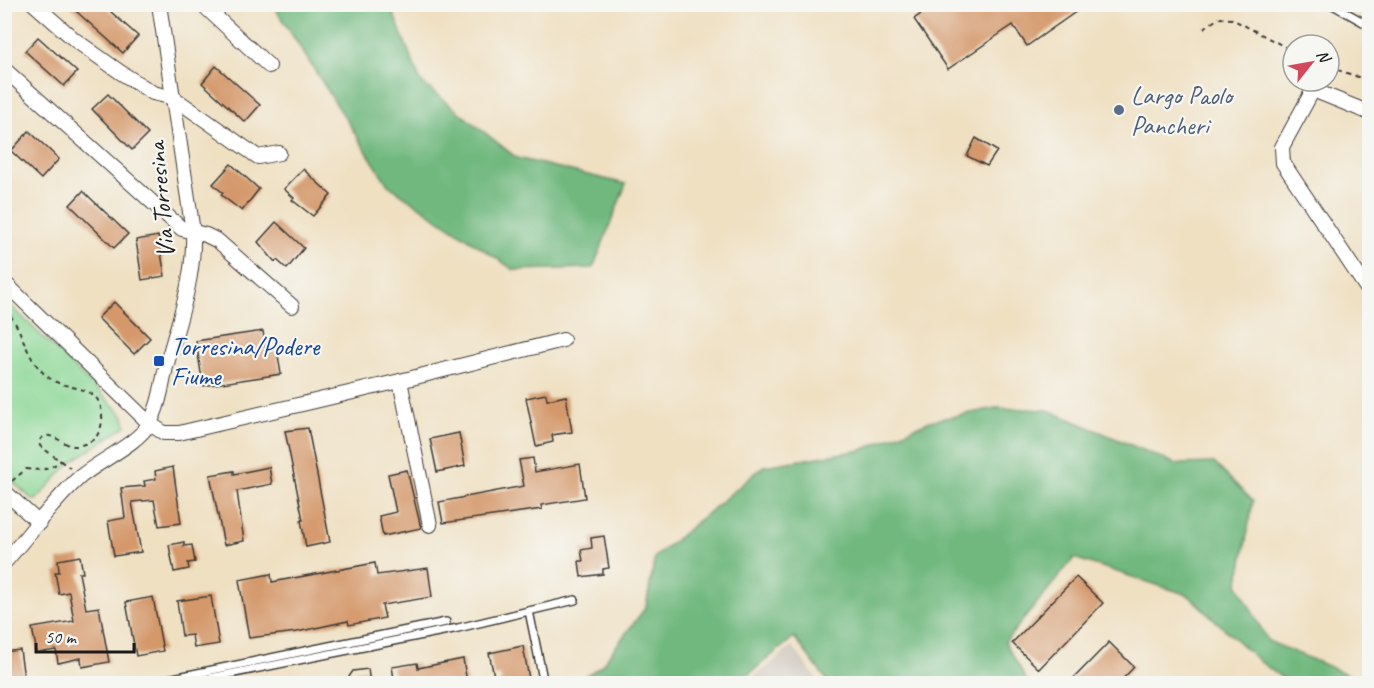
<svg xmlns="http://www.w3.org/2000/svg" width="1374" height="688" font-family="Caveat,sans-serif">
<rect width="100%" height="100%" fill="#f6f6f2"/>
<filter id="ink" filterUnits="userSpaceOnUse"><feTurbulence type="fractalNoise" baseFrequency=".0167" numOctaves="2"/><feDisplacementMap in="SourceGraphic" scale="12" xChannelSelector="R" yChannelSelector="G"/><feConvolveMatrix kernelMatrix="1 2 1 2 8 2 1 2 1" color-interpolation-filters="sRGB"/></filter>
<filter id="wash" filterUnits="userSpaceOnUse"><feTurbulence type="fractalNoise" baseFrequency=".008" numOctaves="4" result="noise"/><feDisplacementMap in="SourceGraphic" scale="24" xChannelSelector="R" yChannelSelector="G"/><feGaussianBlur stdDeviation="1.35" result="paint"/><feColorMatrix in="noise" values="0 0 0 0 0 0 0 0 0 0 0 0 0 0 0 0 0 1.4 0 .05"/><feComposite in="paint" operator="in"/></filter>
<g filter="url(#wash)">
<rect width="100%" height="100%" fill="#efe0c2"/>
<!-- industrial -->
<polygon fill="#ccc2b9" points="792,646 820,683 747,683"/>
<!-- green -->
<polygon fill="#8bd795" stroke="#547a58" stroke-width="1.5" points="5,300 124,416 126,426 71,462 36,500 33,500 5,475"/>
<!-- forest -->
<g fill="#70b87e" stroke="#466a4d" stroke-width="1.5">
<polygon points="273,5 390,5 421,82 517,158 626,184 593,268 514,270 388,185"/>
<polygon points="996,408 1048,410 1176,464 1214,463 1253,501 1238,585 1268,641 1368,683 1289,683 1259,661 1188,595 1074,558 1005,642 1028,682 1026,683 829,683 794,637 738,683 574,683 601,666 646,607 655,557 764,466 862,450 930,421"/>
</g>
<g id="blocks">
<!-- building -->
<g fill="#d4986a">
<polygon points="68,4 102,4 138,36 123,53"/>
<polygon points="935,4 1087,4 1027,46 1013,25 948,69 914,19"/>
<polygon points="38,37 77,72 64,86 25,51"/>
<polygon points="216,66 260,105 245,122 202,83"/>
<polygon points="108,94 148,134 132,150 92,109"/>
<polygon points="29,131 59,159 41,179 11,151"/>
<polygon points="976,138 997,151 987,166 967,156"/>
<polygon points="231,164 259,189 242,211 221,195 223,193 213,184"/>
<polygon points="303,169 331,195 313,216 292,200 294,198 284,189"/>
<polygon points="83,191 128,234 114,248 70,205"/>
<polygon points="276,222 304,248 287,269 277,260 275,262 258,242"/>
<polygon points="158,236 165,276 142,280 136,240"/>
<polygon points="114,302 150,338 134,354 98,318"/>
<polygon points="263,331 266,351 277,349 281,374 203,386 196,341"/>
<polygon points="546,394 547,400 566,396 572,432 552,435 553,442 536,446 526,398"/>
<polygon points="308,428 330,542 306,547 301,520 303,520 285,431"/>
<polygon points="459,433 465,466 437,472 430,439"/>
<polygon points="533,458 535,472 580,464 585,498 541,505 542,509 443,523 439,502 524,486 519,460"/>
<polygon points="173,467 181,523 159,526 154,500 132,502 141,552 114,556 108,521 125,518 121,488 145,486 144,481 156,479 155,471"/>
<polygon points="269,467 272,484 237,491 244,541 224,545 210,475 234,471 234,474"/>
<polygon points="407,470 421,528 383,536 379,516 396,512 388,474"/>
<polygon points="604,536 609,568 603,569 603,574 581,577 579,561 583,561 581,550 592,548 591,538"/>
<polygon points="184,542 184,546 192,545 195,562 188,563 189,569 174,572 169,545"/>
<polygon points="80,556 83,573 79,573 86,609 99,607 109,662 82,667 81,658 58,663 56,650 37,653 32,628 74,621 69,592 59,594 55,572 59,572 58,560"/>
<polygon points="375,563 377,575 428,568 432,597 382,605 385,618 349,625 348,621 297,632 249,638 239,580 271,574 272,582"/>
<polygon points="1076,577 1103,603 1039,669 1012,643"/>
<polygon points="211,596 219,644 194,648 192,635 182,636 177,601"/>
<polygon points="153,597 163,651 136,656 126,602"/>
<polygon points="1109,642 1134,667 1118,684 1068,684"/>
<polygon points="523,646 530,684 502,684 500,675 494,676 489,653"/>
<polygon points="20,650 24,678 4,681 4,652"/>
<polygon points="463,659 467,682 465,684 395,684 392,667 417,663 418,668"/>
<polygon points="368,669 370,684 344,684 353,671"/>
</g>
</g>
</g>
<g filter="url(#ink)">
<use href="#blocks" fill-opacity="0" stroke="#3c3935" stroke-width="1.5"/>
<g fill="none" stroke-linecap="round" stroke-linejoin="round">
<!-- lane casing -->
<g stroke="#3c3935" stroke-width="10">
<g id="lane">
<polyline points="1331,4 1370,26"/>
<polyline points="529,611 544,684"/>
<polyline points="144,684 446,622"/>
<polyline points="180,684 458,628 575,600"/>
</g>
</g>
<!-- street casing -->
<g stroke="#3c3935" stroke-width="16">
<g id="street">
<polyline points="34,4 75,40 120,72 153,93 174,98 258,157 279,153"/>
<polyline points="202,4 269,66"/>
<polyline points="4,69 182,229 206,235 218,241 292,306"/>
<polyline points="1370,113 1313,90 1282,147 1283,163 1370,293"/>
<polyline points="4,282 150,424 164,433 179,433 400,381 563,340"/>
<polyline points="400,381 430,525"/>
<polyline points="4,491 39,523"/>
<path d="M4 563C29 535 52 502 80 477 99 461 137 444 149 424 159 408 162 385 166 367 178 323 195 278 193 232L159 4"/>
</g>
</g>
<!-- path -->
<g stroke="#3c3935" stroke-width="2" stroke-dasharray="4.5 4.5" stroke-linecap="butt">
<polyline points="1204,28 1219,18 1232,19 1293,51"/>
<polyline points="1329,67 1370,81"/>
<path d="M4 309C22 325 23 350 39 368 43 373 49 379 56 382 77 391 101 386 102 416 103 422 100 433 95 438 91 442 81 446 75 446 62 446 49 427 39 441L40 446 70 468"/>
<path d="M12 481 26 469C41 471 50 470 61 460"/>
</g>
<!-- lane -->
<use href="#lane" stroke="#fff" stroke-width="7"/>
<!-- street -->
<use href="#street" stroke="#fff" stroke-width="14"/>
</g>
</g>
<!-- markers -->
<circle fill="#5c6f8a" stroke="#f6f6f2" stroke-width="2" cx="1119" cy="110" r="6"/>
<rect fill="#1a4fb4" stroke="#f6f6f2" stroke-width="2" x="153" y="355" width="12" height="12" rx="3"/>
<g text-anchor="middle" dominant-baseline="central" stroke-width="4.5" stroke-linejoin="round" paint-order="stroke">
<!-- service labels -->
<g font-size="26" fill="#4e5e75" stroke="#f6f6f2" text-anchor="start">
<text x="1131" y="95">Largo Paolo<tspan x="1131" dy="30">Pancheri</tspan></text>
</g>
<!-- street labels -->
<g font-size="26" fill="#1c1c1c" stroke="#f6f6f2">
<text transform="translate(161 200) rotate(-95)">Via Torresina</text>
</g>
<!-- transit labels -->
<g font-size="26" fill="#164399" stroke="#f6f6f2" text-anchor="start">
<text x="171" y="346">Torresina/Podere<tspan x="171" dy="30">Fiume</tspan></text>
</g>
</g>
<!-- margin -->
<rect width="1374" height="688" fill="none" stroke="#f6f6f2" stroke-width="24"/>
<!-- north arrow -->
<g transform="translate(1311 63) rotate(59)"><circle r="28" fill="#f6f6f2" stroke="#9f9f9c" stroke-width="1.5"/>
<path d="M0-4.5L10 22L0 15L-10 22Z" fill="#d1495b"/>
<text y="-9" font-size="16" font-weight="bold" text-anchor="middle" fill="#1c1c1c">N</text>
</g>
<!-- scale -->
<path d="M36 643v9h98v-9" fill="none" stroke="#1c1c1c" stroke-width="3"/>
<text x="45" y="643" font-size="18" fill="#1c1c1c" stroke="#f6f6f2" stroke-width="4.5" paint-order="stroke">50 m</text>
</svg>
